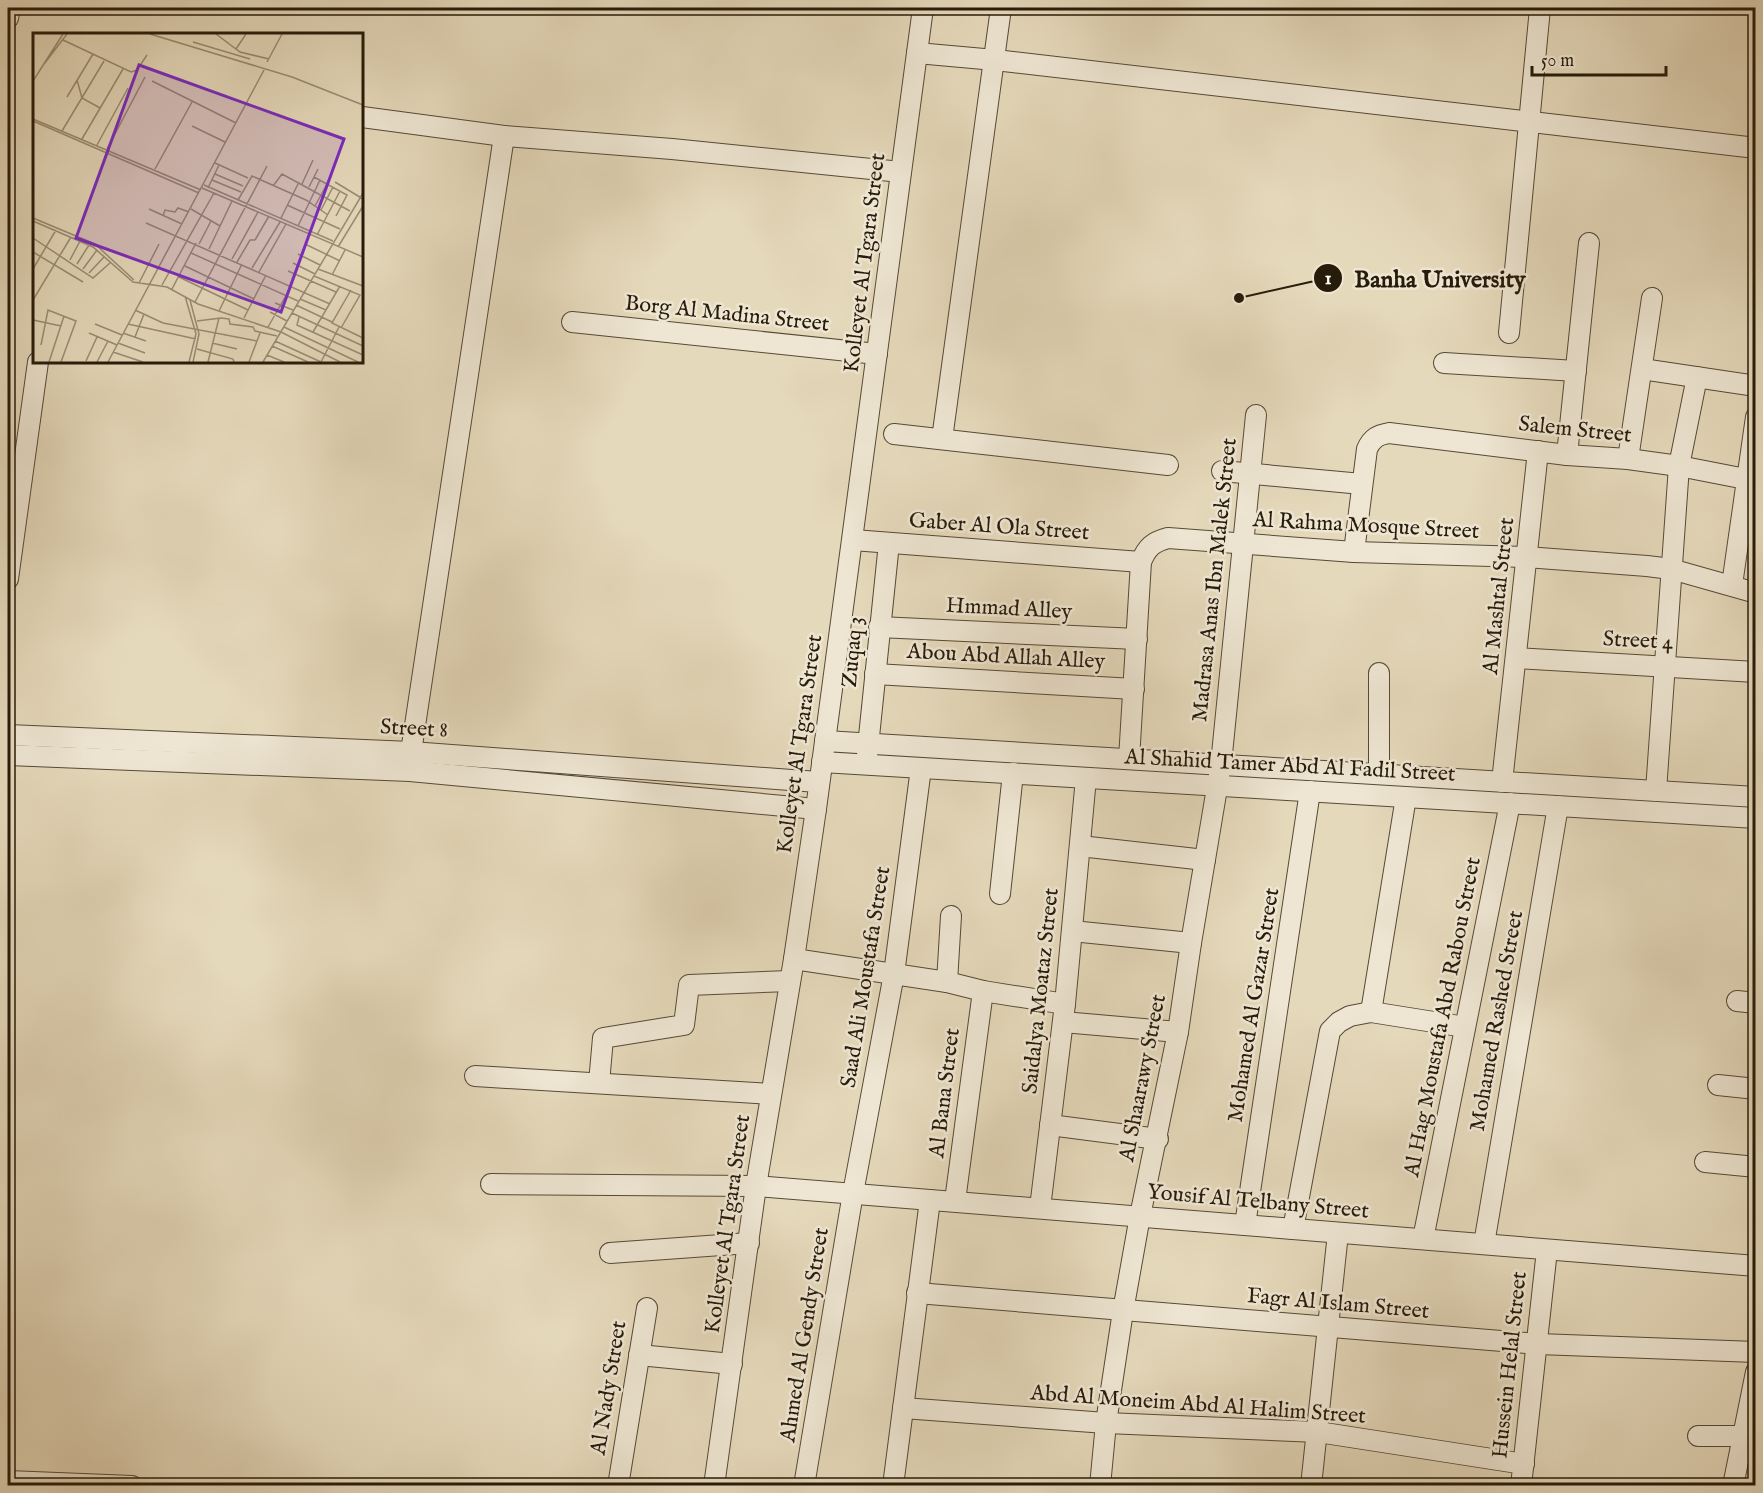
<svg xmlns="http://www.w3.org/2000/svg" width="1763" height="1493" font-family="'IM FELL English',serif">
<rect width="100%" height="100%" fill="#e5d9bb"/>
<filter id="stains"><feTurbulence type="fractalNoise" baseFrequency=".00333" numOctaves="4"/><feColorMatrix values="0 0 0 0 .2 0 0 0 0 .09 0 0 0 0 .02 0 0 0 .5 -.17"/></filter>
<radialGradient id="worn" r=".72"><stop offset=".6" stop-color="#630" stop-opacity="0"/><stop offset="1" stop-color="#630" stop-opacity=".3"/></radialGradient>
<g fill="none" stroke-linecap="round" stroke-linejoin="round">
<!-- minor casing -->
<g stroke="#564a36" stroke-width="22">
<g id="minor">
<polyline points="8,18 10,8"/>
<polyline points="917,53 995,60 1756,148"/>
<polyline points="362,117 504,136 672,149 901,172"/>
<polyline points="572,322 877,354"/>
<polyline points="1509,333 1540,8"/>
<polyline points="1444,363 1576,371"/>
<polyline points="1642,369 1756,386"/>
<polyline points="894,434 1168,465"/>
<polyline points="942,439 1001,8"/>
<polyline points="1567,455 1589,243"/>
<polyline points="1628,459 1652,298"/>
<polyline points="1222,471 1362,484"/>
<polyline points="853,540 1141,562"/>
<path d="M1354 552 1367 449C1372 438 1378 435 1389 433L1567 455 1628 459 1679 466 1756 481"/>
<polyline points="8,579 38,362"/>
<polyline points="1732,585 1756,417"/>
<polyline points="879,627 1137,639"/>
<polyline points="1517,658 1756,672"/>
<polyline points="1379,673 1379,774"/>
<polyline points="875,674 1134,689"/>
<polyline points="8,735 411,752 818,782"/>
<polyline points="825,741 1756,797"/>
<polyline points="411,752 504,136"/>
<polyline points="8,755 410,771 816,809"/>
<polyline points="867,756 889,543"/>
<path d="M1129 759 1141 562C1147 547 1153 542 1168 538L1354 552 1526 557 1647 566 1671 569 1756 593"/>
<polyline points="822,762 1756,818"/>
<polyline points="1502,782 1538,451"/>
<polyline points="1656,791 1679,466 1697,377"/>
<polyline points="1080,846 1205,860"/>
<polyline points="1000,894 1013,773"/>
<polyline points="1072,931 1191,943"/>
<polyline points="794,959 947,982 983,991 1065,1004"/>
<polyline points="947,982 951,916"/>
<polyline points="1737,1001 1756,1003"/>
<polyline points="1371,1012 1406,797"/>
<polyline points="1063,1022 1178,1032"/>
<polyline points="475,1076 771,1094"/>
<polyline points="599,1083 603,1038 684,1025 689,985 790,981"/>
<polyline points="1718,1085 1756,1089"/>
<polyline points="1050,1125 1158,1139"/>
<polyline points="1705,1162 1756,1167"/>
<polyline points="491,1184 756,1186 1756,1266"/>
<polyline points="955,1201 983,991"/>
<polyline points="1040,1208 1065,1004 1086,778"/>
<polyline points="1245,1225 1310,791"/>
<polyline points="1293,1229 1330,1031 1339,1022 1350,1016 1371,1012 1465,1027"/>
<polyline points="1423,1239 1510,803"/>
<polyline points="1484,1244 1558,806"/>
<polyline points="610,1253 749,1243"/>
<polyline points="917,1293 1538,1344 1756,1352"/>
<polyline points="639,1355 732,1364"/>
<polyline points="903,1408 1106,1423 1318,1432 1524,1464"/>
<polyline points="1698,1436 1756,1436"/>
<polyline points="8,1481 132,1486"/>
<polyline points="618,1486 647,1308"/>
<polyline points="714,1486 756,1186 794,959 816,809 923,8"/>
<polyline points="804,1486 853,1193 894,974 921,768"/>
<polyline points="893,1486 930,1200"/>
<polyline points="1100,1486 1106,1423 1123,1311 1140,1216 1178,1032 1191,943 1221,764 1256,415"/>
<polyline points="1311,1486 1338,1233"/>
<polyline points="1521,1486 1547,1250"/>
<polyline points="1733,1486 1756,1372"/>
</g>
</g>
<!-- minor -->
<use href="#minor" stroke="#eee6d3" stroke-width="20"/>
</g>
<g text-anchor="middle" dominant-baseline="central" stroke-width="5" stroke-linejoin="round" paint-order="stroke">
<!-- street labels -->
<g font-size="22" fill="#271b0a" stroke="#eee6d3">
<text transform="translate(865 263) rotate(-83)">Kolleyet Al Tgara Street</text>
<text transform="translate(727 314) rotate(6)">Borg Al Madina Street</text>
<text transform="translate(1575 430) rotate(6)">Salem Street</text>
<text transform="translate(1366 526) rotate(3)">Al Rahma Mosque Street</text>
<text transform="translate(999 527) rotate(4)">Gaber Al Ola Street</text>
<text transform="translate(1215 580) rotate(-84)">Madrasa Anas Ibn Malek Street</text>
<text transform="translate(1499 596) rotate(-84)">Al Mashtal Street</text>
<text transform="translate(1009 609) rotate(3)">Hmmad Alley</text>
<text transform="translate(1638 641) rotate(3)">Street 4</text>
<text transform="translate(853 652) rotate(-85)">Zuqaq 3</text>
<text transform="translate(1006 657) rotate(3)">Abou Abd Allah Alley</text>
<text transform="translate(414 729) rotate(3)">Street 8</text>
<text transform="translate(800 744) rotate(-82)">Kolleyet Al Tgara Street</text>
<text transform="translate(1290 766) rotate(3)">Al Shahid Tamer Abd Al Fadil Street</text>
<text transform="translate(866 977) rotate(-81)">Saad Ali Moustafa Street</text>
<text transform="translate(1041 991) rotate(-84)">Saidalya Moataz Street</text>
<text transform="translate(1254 1005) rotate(-81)">Mohamed Al Gazar Street</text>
<text transform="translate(1443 1017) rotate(-79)">Al Hag Moustafa Abd Rabou Street</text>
<text transform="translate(1497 1021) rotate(-80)">Mohamed Rashed Street</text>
<text transform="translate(1143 1078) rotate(-79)">Al Shaarawy Street</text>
<text transform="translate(945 1093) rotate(-83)">Al Bana Street</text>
<text transform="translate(1258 1202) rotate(5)">Yousif Al Telbany Street</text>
<text transform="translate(728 1224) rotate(-82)">Kolleyet Al Tgara Street</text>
<text transform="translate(1338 1304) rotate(5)">Fagr Al Islam Street</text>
<text transform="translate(805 1335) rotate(-81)">Ahmed Al Gendy Street</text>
<text transform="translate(1510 1365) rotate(-84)">Hussein Helal Street</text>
<text transform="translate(609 1388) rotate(-81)">Al Nady Street</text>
<text transform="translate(1198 1405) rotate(4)">Abd Al Moneim Abd Al Halim Street</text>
</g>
</g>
<!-- overview -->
<g transform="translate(33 33)">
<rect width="330" height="330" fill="#e5d9bb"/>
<path fill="none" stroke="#998d74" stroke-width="1.5" d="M117 1 259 44 330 72M183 1 207 19 236 26M30 7 98 39 104 37 114 22M160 9 217 26M203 16 213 1M234 29 249 1M11 31 34 1M44 47 49 65 67 75M0 48 30 1M119 48 203 90M34 64 60 21M0 86 168 157M0 88 166 160M159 93 192 109M29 98 71 28M49 106 90 36M64 112 95 55M74 116 112 44M182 130 215 145M122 136 159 69M182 141 210 153M281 144 314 162 303 183M179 147 208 159M302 149 330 166M269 151 280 127M171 152 300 208M240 153 249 141 317 178M276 154 285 136M169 155 330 224M175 155 186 132M205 167 219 143 273 167 295 182M254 172 307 196M282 173 294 151M116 176 149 191M158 176 187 193M288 177 300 154M130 183 132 177 142 179 145 175 156 179M0 185 62 211 101 247M248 185 266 149M0 188 60 214 100 249 134 254 165 271 248 299 307 329M113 190 297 271M265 193 287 147M284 202 307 158M0 205 60 245 77 230M222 207 236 183M166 211 178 188M272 211 307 228M305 214 330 173M176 216 199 168M0 219 50 249M158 220 265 268M265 221 287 232M199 226 225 179M37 227 47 208M204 229 217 207H222M260 230 282 241M44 231 56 212M152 233 221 266M219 235 247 189M0 236 23 197M50 236 64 217M285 236 330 253M255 238 303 259M226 239 253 191M56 240 71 224M299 242 312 217M281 243 327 262 308 295M146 244 215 277M106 250 126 211M129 252 181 160M139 256 163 210M318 257 299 290 330 305M152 263 163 301 156 329M267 266 293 277M0 267 38 204M157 267 166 301 160 329M162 269 234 133M242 270 260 277M263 272 299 289M102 277 130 290 224 308M186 278 209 231M237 279 254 288M259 280 330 313M266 284 264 292 330 322M211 285 233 242M0 287 28 293M164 288 188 285 196 286 197 291 220 294 222 298 244 303M62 291 89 302M95 291 163 306M235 294 258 254M251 294 325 329M280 299 307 253M56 300 84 312M90 300 113 308M102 304 111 281M242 308 288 329M85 310 112 320M179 310 204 316M8 312 15 277 43 288 28 329M239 313 275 329M164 316 200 326 201 329M80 319 110 329M234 322 251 329M53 328 64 304M16 329 31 283M64 329 75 308M75 329 231 37M175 329 186 285M216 329 227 300M230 329 330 160M288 329 306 294"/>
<path fill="#7b2cbf" fill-opacity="0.15" stroke="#7b2cbf" stroke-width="3" d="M106 32 311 106 248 279 43 205Z"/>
<rect width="330" height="330" fill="none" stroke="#271b0a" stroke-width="3"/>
</g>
<!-- callouts -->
<path fill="none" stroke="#271b0a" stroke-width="2" d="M1239 298L1328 278"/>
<g fill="#271b0a" stroke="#eee6d3" stroke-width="2">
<circle cx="1239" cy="298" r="6"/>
<circle cx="1328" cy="278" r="15"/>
</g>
<g font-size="18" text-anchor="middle" font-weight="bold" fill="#fff">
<text x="1328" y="284">1</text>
</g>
<g font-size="24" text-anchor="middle" font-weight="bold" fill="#271b0a" stroke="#eee6d3" stroke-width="5" stroke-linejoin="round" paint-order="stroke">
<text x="1440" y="287">Banha University</text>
</g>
<!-- margin -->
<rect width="1763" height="1493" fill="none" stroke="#e5d9bb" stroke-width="30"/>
<rect x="9" y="9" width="1745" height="1475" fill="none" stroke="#271b0a" stroke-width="3"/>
<rect x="15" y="15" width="1733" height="1463" fill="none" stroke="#271b0a" stroke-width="1.5"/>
<!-- scale -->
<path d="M1532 66v9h134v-9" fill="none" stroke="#271b0a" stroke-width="3"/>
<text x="1541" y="66" font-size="18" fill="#271b0a" stroke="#eee6d3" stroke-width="4.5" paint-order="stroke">50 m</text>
<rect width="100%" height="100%" filter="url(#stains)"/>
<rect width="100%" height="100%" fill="url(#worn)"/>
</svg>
